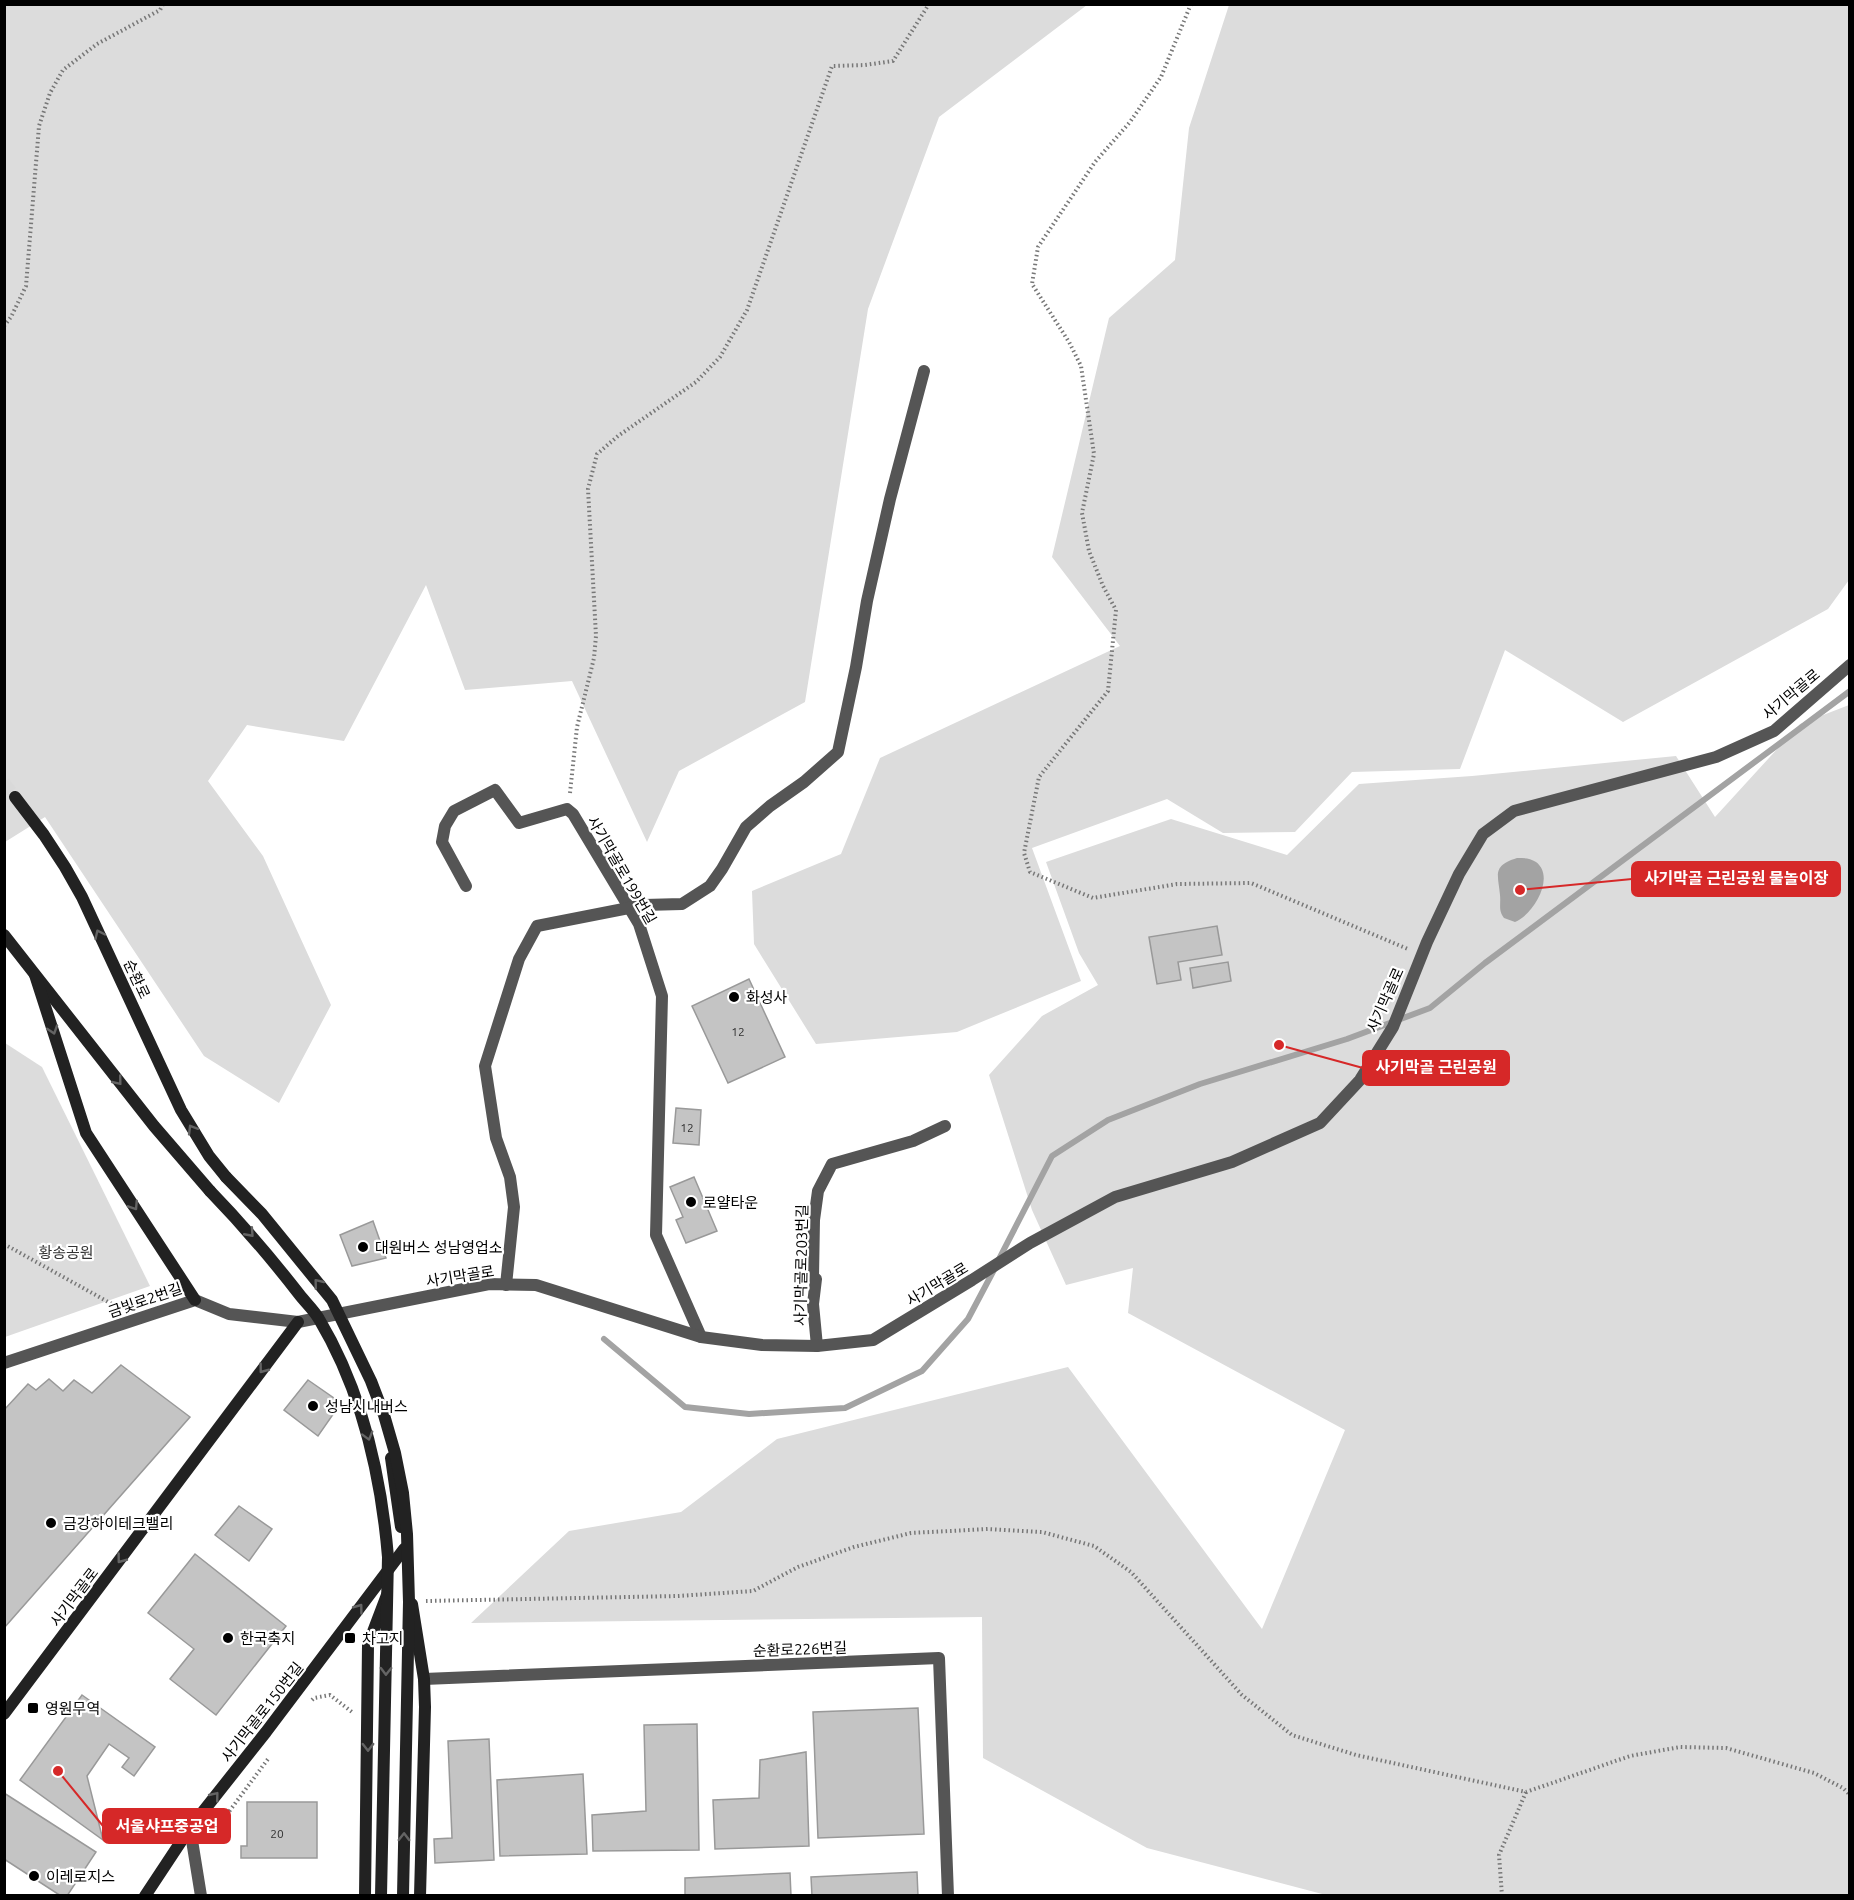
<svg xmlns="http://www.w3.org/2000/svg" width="1854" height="1900" font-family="Ubuntu,'Noto Sans KR',sans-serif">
<rect width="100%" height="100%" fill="#fff"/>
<!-- green -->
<g fill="#dcdcdc">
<polygon points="5,5 1087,5 939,117 868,309 805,702 679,771 647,842 572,681 465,690 426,585 344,741 247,725 208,781 263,856 331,1005 279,1103 204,1056 45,817 5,842"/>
<polygon points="1229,5 1849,5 1849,580 1828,609 1623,722 1505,650 1460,769 1352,772 1295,832 1223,833 1167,799 1032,848 1081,981 957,1032 816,1044 754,944 752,891 841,854 880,758 1120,646 1052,557 1109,318 1175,260 1189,128"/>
<polygon points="1849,705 1849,1895 1326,1895 1147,1848 983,1758 982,1617 471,1623 569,1531 681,1512 777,1439 1068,1367 1262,1629 1345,1430 1128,1313 1133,1268 1066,1285 1032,1210 989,1075 1042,1016 1098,985 1079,953 1046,862 1171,819 1287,855 1359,784 1472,776 1676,756 1715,817 1800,724"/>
<polygon points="5,1043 42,1067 150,1286 5,1337"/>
</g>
<!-- water -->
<path fill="#a3a3a3" d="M1517 858C1524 858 1530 858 1536 862 1556 877 1533 915 1515 922L1504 918C1498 910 1501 905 1500 895 1498 874 1492 866 1517 858Z"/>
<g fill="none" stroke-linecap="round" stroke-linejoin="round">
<!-- stream -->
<g stroke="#a3a3a3" stroke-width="6">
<polyline points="999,1259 1052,1156 1108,1120 1200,1084 1347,1039 1430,1008 1485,963 1850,691"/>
<polyline points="604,1339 685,1407 749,1414 845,1408 922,1371 968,1319 995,1268"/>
</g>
</g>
<!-- building -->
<g fill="#c4c4c4" stroke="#999" stroke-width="1.5">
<polygon points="1217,926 1222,955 1178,962 1181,980 1157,984 1149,937"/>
<polygon points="1228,962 1231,981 1193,988 1190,968"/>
<polygon points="749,979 785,1057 728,1083 692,1006"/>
<polygon points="676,1108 701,1110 699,1145 673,1143"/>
<polygon points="694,1177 717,1231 686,1243 676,1220 683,1217 670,1187"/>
<polygon points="373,1221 386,1258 352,1266 340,1235"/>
<polygon points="121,1365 190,1417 4,1628 4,1410 28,1384 36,1390 49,1379 63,1391 74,1380 92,1393"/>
<polygon points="308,1380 341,1403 318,1436 284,1410"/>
<polygon points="239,1506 272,1529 249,1561 215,1535"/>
<polygon points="195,1554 286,1626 216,1715 170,1679 194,1649 148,1613"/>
<polygon points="82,1695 155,1747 134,1776 122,1767 129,1758 109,1744 87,1776 103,1840 20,1780"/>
<polygon points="918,1708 924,1834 818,1838 813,1712"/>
<polygon points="697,1724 699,1850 593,1851 592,1815 646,1811 644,1725"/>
<polygon points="489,1739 494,1860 435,1863 434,1839 452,1838 448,1741"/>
<polygon points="806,1752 809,1846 715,1849 713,1800 759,1798 760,1760"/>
<polygon points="583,1774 587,1854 500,1856 497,1780"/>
<polygon points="4,1793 96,1852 67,1896 61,1896 4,1859"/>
<polygon points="247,1802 317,1802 317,1858 241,1858 241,1846 247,1846"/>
<polygon points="917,1872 918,1896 812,1896 811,1877"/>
<polygon points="790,1873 791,1896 685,1896 685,1878"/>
</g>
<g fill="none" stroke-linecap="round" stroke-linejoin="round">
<!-- secondary-tunnel -->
<polyline stroke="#d9d9d9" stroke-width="12" stroke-dasharray="12 6" stroke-linecap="butt" points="4,782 15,797"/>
<!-- path -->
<g stroke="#777" stroke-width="4" stroke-dasharray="1.5 3" stroke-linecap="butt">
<polyline points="1191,4 1161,77 1130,122 1095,162 1038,247 1032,284 1069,342 1081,366 1094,454 1082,513 1089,551 1103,586 1116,610 1108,691 1039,777 1024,853 1030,872 1093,898 1177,884 1251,883 1408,949"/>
<polyline points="4,326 11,317 26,286 39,126 50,93 63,70 97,44 160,10 163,4"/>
<polyline points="570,793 577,727 594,658 596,636 588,489 597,454 618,436 696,382 720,357 747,310 832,66 865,65 893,61 929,4"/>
<polyline points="4,1244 119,1308"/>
<polyline points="426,1601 678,1596 753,1591 798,1567 854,1547 911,1533 988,1529 1042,1532 1094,1546 1131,1572 1242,1695 1292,1735 1356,1755 1526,1792 1630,1756 1680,1747 1726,1748 1814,1773 1843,1788 1850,1795"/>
<polyline points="312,1700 314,1698 330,1695 352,1712"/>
<polyline points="208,1840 268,1759"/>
<polyline points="1502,1896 1499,1855 1526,1792"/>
</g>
<!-- street -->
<g stroke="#555" stroke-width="12">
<polyline points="466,886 442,842 445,826 454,811 495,790 519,823 567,809 573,814 639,924 662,996 656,1235 701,1337"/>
<polyline points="506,1285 514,1207 510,1177 496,1138 485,1066 519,959 537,926 644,905 682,904 710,886 722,869 746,827 770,806 804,782 838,752 856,667 867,601 890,499 924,371"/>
<polyline points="817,1346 813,1304 816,1279 813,1277 814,1220 818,1191 832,1164 913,1141 945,1126"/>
<polyline points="4,1363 195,1300 229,1314 298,1322 489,1284 536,1285 701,1337 762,1345 817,1346 873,1340 972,1280 1030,1243 1115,1197 1232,1162 1320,1123 1360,1080 1393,1027 1427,942 1459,874 1483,834 1514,811 1716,757 1774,731 1850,665"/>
<polyline points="424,1679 939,1658 948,1896"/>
<polyline points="190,1828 201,1896"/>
</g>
<!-- secondary -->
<g stroke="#222" stroke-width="12">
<polyline points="15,797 44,835 65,867 82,897 181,1110 209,1156 226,1177"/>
<polyline points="4,935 154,1126 210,1191"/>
<polyline points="35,975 86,1133 195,1300"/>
<polyline points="391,1458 401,1527"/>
<polyline points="412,1604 424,1679 425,1707 420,1896"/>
<polyline points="4,1714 298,1322"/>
<polyline points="145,1896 190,1828 266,1732 404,1549"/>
<polyline points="365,1896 368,1645 387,1595"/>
</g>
<!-- secondary-bridge -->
<g stroke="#222" stroke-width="12">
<polyline points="226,1177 262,1214 332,1300 371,1381 384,1415 395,1453 403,1493 407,1534 409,1602 403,1896"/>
<path d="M210 1191C242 1224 271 1258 299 1294 305 1302 314 1310 319 1319 362 1391 381 1474 388 1557L381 1896"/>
</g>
</g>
<!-- one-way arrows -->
<defs><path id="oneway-chevron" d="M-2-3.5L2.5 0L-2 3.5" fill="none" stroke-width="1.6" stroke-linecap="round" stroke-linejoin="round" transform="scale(1.5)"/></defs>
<g stroke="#646464">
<use href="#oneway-chevron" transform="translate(99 934) rotate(-115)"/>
<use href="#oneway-chevron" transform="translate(53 1030) rotate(72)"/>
<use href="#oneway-chevron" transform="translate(118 1081) rotate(51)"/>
<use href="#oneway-chevron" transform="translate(192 1129) rotate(-121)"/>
<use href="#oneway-chevron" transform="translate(134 1206) rotate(57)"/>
<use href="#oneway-chevron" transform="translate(250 1233) rotate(48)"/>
<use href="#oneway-chevron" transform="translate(318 1283) rotate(-129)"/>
<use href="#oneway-chevron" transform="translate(263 1369) rotate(127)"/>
<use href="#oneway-chevron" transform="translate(368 1436) rotate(74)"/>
<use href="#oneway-chevron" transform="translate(121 1559) rotate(127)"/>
<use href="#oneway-chevron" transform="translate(359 1608) rotate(-53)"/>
<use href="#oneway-chevron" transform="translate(386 1671) rotate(91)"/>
<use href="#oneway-chevron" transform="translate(368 1747) rotate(90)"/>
<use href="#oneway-chevron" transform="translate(215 1796) rotate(-51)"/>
<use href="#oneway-chevron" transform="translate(404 1837) rotate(-89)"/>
</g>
<!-- markers -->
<g fill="#000" stroke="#fff" stroke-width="2">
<circle cx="734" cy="997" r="6"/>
<circle cx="691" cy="1202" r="6"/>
<circle cx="363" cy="1247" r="6"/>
<circle cx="313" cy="1406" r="6"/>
<circle cx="51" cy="1523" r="6"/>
<circle cx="228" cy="1638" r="6"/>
<rect x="344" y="1632" width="12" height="12" rx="3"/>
<rect x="27" y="1702" width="12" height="12" rx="3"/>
<circle cx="34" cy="1876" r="6"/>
</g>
<g text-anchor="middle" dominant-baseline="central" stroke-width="4.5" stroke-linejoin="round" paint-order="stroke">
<!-- number labels -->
<g font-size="12" fill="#313131">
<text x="738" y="1031">12</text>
<text x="687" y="1127">12</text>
<text x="277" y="1833">20</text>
</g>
<!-- street labels -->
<g font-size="15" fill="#000" stroke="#fff">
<text transform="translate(1791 694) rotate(-40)">사기막골로</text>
<text transform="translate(622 870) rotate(60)">사기막골로199번길</text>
<text transform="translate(137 979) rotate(65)">순환로</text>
<text transform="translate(1385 1000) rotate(-66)">사기막골로</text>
<text transform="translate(801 1265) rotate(-89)">사기막골로203번길</text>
<text transform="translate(460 1276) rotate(-9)">사기막골로</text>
<text transform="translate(937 1284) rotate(-31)">사기막골로</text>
<text transform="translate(145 1300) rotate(-19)">금빛로2번길</text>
<text transform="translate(74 1597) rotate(-53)">사기막골로</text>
<text transform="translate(800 1649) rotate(-2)">순환로226번길</text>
<text transform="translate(262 1712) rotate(-52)">사기막골로150번길</text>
</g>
<!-- poi labels -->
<g font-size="15" fill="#000" stroke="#fff" text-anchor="start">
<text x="746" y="997">화성사</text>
<text x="703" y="1202">로얄타운</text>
<text x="375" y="1247">대원버스 성남영업소</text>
<text x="325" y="1406">성남시내버스</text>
<text x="63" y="1523">금강하이테크밸리</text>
<text x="240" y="1638">한국축지</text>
<text x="362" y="1638">차고지</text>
<text x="45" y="1708">영원무역</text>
<text x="46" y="1876">이레로지스</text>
</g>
<!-- park labels -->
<g font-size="15" fill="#333" stroke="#fff">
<text x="66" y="1252">황송공원</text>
</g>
</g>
<!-- callouts -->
<path fill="none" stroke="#d62828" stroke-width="2" d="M1520 890L1632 879M1279 1045L1363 1068M58 1771L103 1826"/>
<g fill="#d62828" stroke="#fff" stroke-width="2">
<circle cx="1520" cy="890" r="6"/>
<circle cx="1279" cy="1045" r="6"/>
<circle cx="58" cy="1771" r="6"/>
</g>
<g fill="#d62828" stroke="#d62828" stroke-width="2">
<rect x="1632" y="862" width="208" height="34" rx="6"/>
<rect x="1363" y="1051" width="146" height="34" rx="6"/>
<rect x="103" y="1809" width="127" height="34" rx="6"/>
</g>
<g font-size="16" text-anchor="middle" font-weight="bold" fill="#fff">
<text x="1736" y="884">사기막골 근린공원 물놀이장</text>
<text x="1436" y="1073">사기막골 근린공원</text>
<text x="167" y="1832">서울샤프중공업</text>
</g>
<!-- border -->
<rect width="1854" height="1900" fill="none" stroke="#000000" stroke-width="12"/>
</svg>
